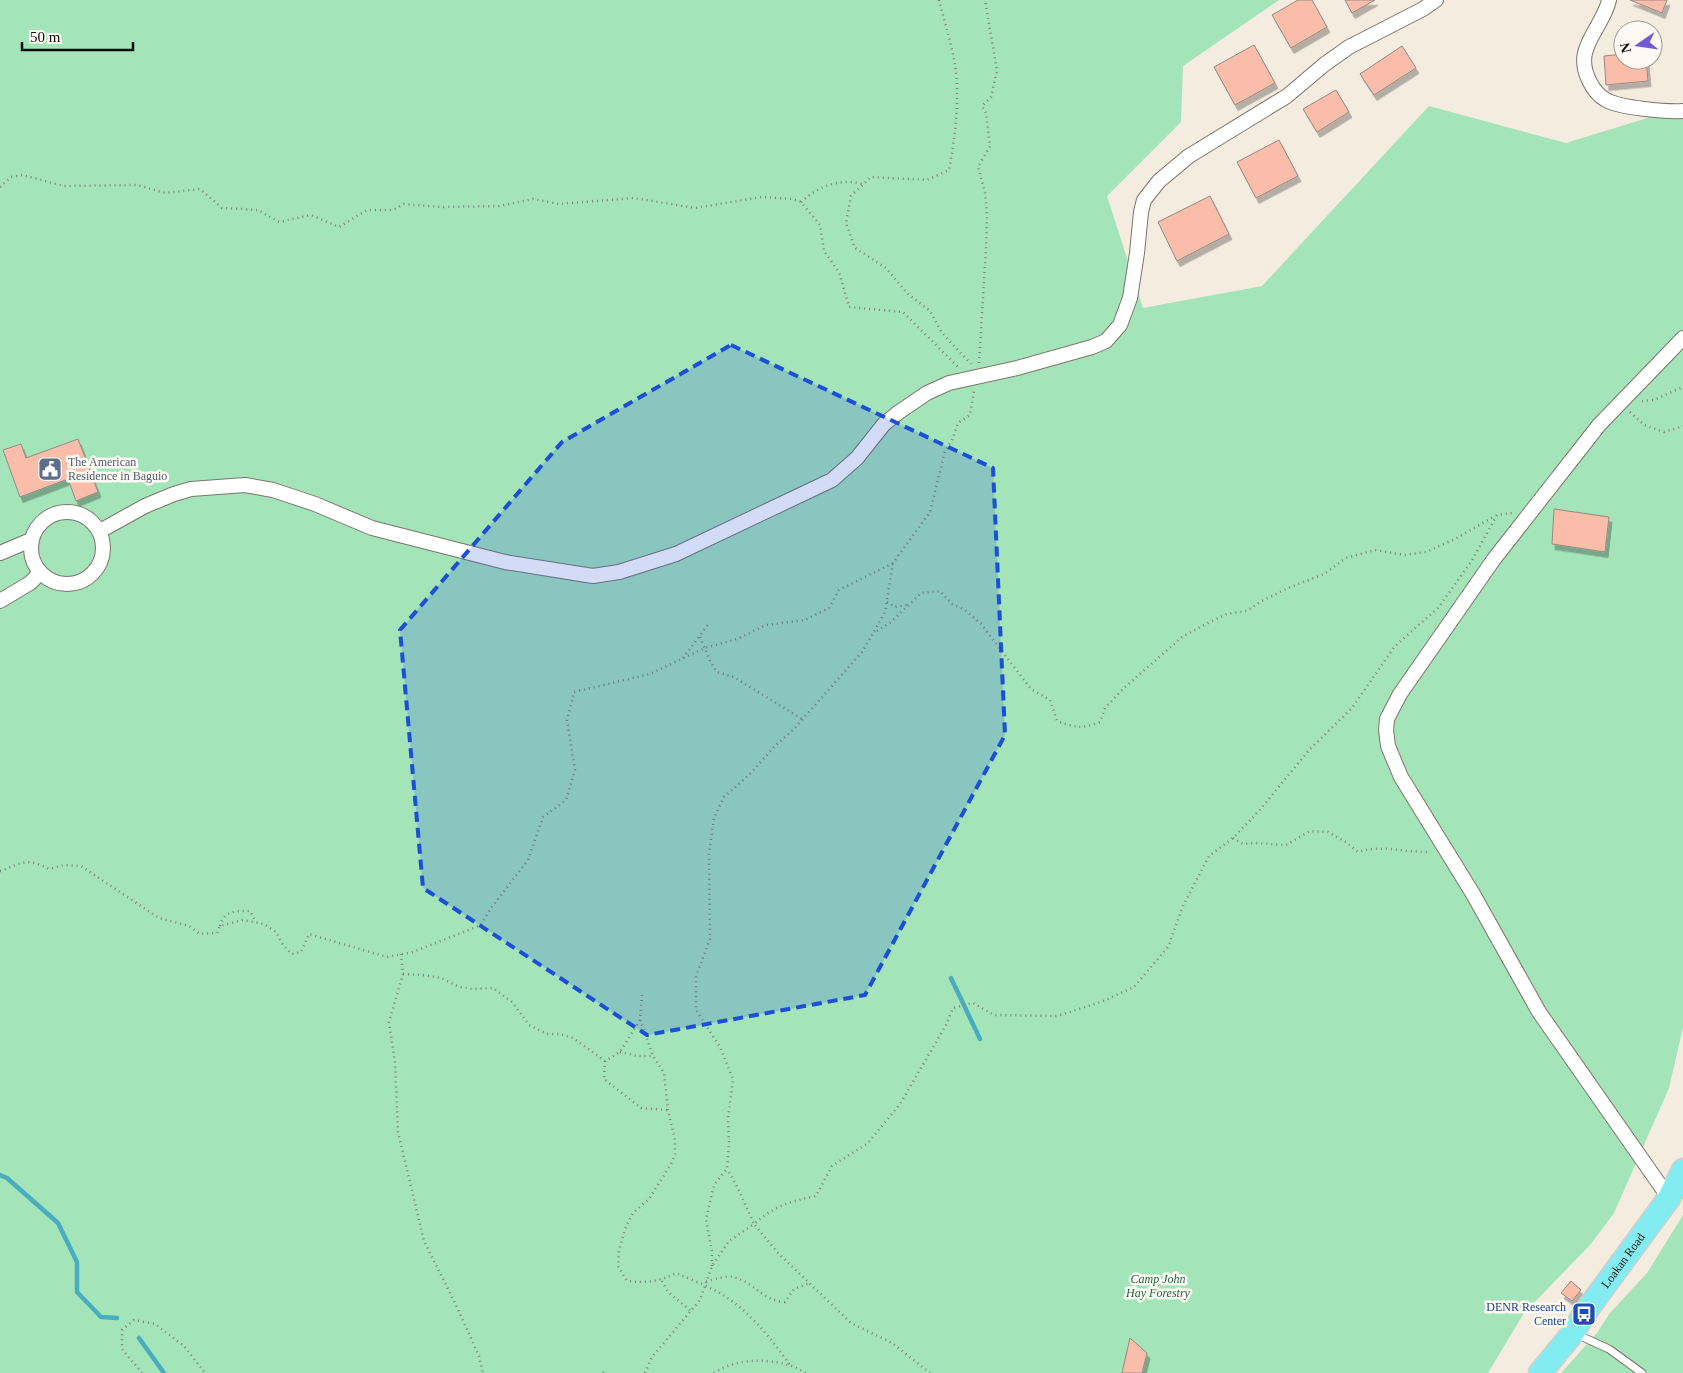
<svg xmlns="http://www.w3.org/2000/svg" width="1683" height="1373" font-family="'Times New Roman',serif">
<defs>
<filter id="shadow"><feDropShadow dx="3" dy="5.5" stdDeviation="0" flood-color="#0004"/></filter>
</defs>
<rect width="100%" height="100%" fill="#f4ecdf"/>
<!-- green -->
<g fill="#a3e4b9">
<polygon points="0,0 1279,0 1183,66 1181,122 1107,196 1143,308 1262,286 1429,106 1566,143 1683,107 1683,1027 1669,1088 1614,1213 1590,1245 1524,1313 1488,1373 0,1373"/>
<polygon points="1683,1215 1683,1373 1561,1373 1597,1333 1610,1313 1647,1273"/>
</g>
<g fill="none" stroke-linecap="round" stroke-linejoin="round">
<!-- stream -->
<g stroke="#4aadbf" stroke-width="4.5">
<polyline points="951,978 980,1039"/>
<polyline points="0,1175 7,1178 58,1223 77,1262 77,1292 101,1317 117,1318"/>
<polyline points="139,1338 164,1373"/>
</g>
</g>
<!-- building -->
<g fill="#fabdaa" stroke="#978884" filter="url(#shadow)">
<polygon points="1298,0 1312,0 1327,27 1291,48 1272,15"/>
<polygon points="1345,0 1375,0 1352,13"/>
<polygon points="1630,0 1667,0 1662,13"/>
<polygon points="1254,45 1275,83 1235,105 1214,67"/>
<polygon points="1402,46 1416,68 1374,95 1360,74"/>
<polygon points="1623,54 1623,60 1646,60 1648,81 1606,85 1604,56"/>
<polygon points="1336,90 1349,112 1317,132 1303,109"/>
<polygon points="1279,140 1298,176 1256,198 1237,162"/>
<polygon points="1210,196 1229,234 1177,261 1158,222"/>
<polygon points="78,439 98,492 76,501 68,479 20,497 3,450 21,444 26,458"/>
<polygon points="1554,509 1609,517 1605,552 1552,544"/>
<polygon points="1571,1281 1581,1290 1572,1301 1561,1293"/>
<polygon points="1130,1338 1147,1353 1142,1373 1122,1373"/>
</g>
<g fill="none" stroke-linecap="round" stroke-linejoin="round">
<!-- lane casing -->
<g stroke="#7c756a" stroke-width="9">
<polyline id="lane" points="1576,1334 1609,1349 1642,1373"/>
</g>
<!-- street casing -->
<g stroke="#7c756a" stroke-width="16">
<g id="street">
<path d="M1609 0C1605 19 1589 35 1585 53 1581 70 1592 92 1606 100 1621 108 1666 112 1683 111"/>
<circle cx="67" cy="548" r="36"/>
<polyline points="100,531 145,506 174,494 191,489 245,485 273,490 315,504 372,528 505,562 593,576 619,572 676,554 832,480 857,458 884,424 899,412 927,393 949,383 1017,368 1092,347 1106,341 1120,325 1130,298 1137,253 1141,212 1144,200 1159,181 1189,156 1287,96 1325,64 1349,47 1423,9 1436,0"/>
<polyline points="0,553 31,540"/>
<polyline points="0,601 30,583 40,573"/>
<polyline points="1669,1198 1539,1012 1473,894 1401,777 1388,746 1386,730 1387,719 1400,694 1494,559 1599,425 1683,338"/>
</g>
</g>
<!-- primary casing -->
<g stroke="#cfcfce" stroke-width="25">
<g id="primary">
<path id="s1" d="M1540 1373 1573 1333 1584 1314 1669 1198 1683 1170"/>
</g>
</g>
<!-- path -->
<g stroke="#858078" stroke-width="2.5" stroke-dasharray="1 4" stroke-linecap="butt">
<path d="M939 0C945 24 953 48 956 72 959 105 955 138 949 170L927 180 871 177 851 196 846 223 855 248 886 268 907 293 930 311 942 333 971 364"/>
<polyline points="0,187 11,177 22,175 64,186 137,185 165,193 200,189 222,208 258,210 279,222 311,215 339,227 367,210 393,210 404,204 441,207 499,206 533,199 559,204 634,198 695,208 762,197 792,199 801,202 820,225 824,251 839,272 849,307 903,312 958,367"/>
<path d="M801 202C819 186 839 178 863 184"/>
<polyline points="979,363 986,248 987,215 985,192 978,167 990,146 986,113 982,106 991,97 997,71 985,0"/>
<polyline points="1642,401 1654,400 1683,387"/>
<polyline points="1630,412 1644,425 1664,432 1683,426"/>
<polyline points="887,602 895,607 907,605"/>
<path d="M877 631 891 622 921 593 940 591 952 604 965 610 981 624 1031 689 1050 700 1057 721C1077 728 1080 729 1100 722L1105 708 1124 688 1182 637 1208 623 1227 614 1247 611 1260 602 1288 588 1324 574 1346 558 1375 550 1404 555 1426 552 1455 539 1495 516"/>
<polyline points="700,637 710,661 717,672 734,677 802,719"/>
<polyline points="683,658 710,622"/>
<path d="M1233 838 1243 844 1254 843 1286 845 1310 831 1328 832 1346 842 1358 852C1383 844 1406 853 1430 852"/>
<path d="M0 871H2C21 862 29 858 49 869L64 865 81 866 159 918 189 926 200 934 217 933 220 926 243 920 264 924 276 932 283 945 292 954 301 952 309 934 387 957 413 952 481 925 491 908 528 860 543 817 566 800 575 770 567 720 574 692 650 674 705 648 737 639 766 625 805 620 829 608 839 590 893 563 930 512 945 451 952 440 958 423 970 415 974 391"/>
<path d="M220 926C224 910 236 911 250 911L256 922"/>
<polyline points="401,954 403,974 389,1022 395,1063 398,1132 424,1241 457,1307 479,1356 483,1373"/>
<polyline points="403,974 423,975 441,978 460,987 473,989 493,988 512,1002 529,1025 547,1034 560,1034 573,1038 605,1061 620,1052 640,1020"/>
<path d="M642 995 640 1019 653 1056 664 1073 668 1110 675 1140V1154L671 1164 649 1199 633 1213 625 1229 619 1250 618 1266 627 1281C647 1283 658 1282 676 1273 692 1280 711 1287 726 1297 752 1314 772 1340 790 1365"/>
<polyline points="620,1052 637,1056 653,1056"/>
<polyline points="605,1061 604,1079 641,1108 668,1110"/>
<polyline points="712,1266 712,1252 706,1219 714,1185 727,1169 729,1143 728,1119 733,1079 720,1047 696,1010 696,976 710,939 709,854 714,818 724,797 749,775 776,745 793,730 863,651 885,612 893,563"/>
<polyline points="662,1281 668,1292 691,1311"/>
<path d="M706 1281C714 1280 726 1275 733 1277 755 1282 762 1301 785 1302L794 1289 810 1283"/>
<polyline points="603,1372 604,1373"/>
<polyline points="142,1373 122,1349 122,1330 134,1320 155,1324 184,1346 205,1373"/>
<polyline points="645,1373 652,1357 700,1300 712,1266 729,1241 754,1224 736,1184 727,1169"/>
<path d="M714 1373C735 1359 765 1358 788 1365 794 1366 800 1370 806 1373"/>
<path d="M930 1373 892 1343 851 1323 778 1253 754 1224C774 1206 791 1201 816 1196L832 1166 868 1143 900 1104 946 1025 953 1008 973 1003 994 1015 1057 1016 1101 1002 1134 987 1168 947 1183 906 1209 856 1233 838 1259 811 1310 749 1352 708 1395 646 1438 608 1471 562 1497 515 1513 513"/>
</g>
<!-- lane -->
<use href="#lane" stroke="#fff" stroke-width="7"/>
<!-- street -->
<use href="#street" stroke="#fff" stroke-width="14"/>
<!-- primary -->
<use href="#primary" stroke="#83ecf1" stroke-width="22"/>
</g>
<!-- marked area -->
<path fill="#1d4ed8" fill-opacity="0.2" stroke="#1d4ed8" stroke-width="4" stroke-dasharray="10 6" stroke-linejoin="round" d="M731 345 993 468 1005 735 865 995 647 1035 423 888 400 630 562 442Z"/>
<!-- icons -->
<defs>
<g id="civic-square" transform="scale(1.25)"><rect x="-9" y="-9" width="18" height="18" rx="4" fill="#5c6f8a" stroke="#fef9f2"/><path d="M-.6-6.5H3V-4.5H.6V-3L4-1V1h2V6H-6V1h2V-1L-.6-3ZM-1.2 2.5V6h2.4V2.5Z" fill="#fff"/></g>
<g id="bus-square" transform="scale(1.25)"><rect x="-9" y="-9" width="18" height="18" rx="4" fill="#1a4fb4" stroke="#fef9f2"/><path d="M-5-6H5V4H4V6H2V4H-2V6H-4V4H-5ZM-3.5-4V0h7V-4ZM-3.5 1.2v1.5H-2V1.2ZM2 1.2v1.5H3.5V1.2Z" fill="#fff"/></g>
</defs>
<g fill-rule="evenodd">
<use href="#civic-square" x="50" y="469"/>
<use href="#bus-square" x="1584" y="1314"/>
</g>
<g text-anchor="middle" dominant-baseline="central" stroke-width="5" stroke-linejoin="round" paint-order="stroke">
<!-- service labels -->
<g font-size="12" fill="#4e5e75" stroke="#fef9f2" text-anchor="start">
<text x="68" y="462">The American<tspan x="68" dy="14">Residence in Baguio</tspan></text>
</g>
<!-- street labels -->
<g font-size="12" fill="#100e0a" stroke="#fef9f2">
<text stroke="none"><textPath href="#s1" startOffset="140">Loakan Road</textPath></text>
</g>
<!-- park labels -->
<g font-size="12" font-style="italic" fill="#1a683f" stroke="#fef9f2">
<text x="1158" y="1279">Camp John<tspan x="1158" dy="14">Hay Forestry</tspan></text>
</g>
<!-- transit labels -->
<g font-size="12" fill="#164399" stroke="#fef9f2" text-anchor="end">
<text x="1566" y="1307">DENR Research<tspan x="1566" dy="14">Center</tspan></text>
</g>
</g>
<!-- north arrow -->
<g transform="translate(1638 45) rotate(257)"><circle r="24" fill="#fef9f2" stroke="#9f9b95"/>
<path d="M0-4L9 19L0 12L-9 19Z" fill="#735ad4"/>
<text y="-8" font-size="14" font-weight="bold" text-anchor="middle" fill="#100e0a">N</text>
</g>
<!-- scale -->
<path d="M22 42v8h111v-8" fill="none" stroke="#100e0a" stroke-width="2.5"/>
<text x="30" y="42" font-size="15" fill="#100e0a" stroke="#fef9f2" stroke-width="4" paint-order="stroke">50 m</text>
</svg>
